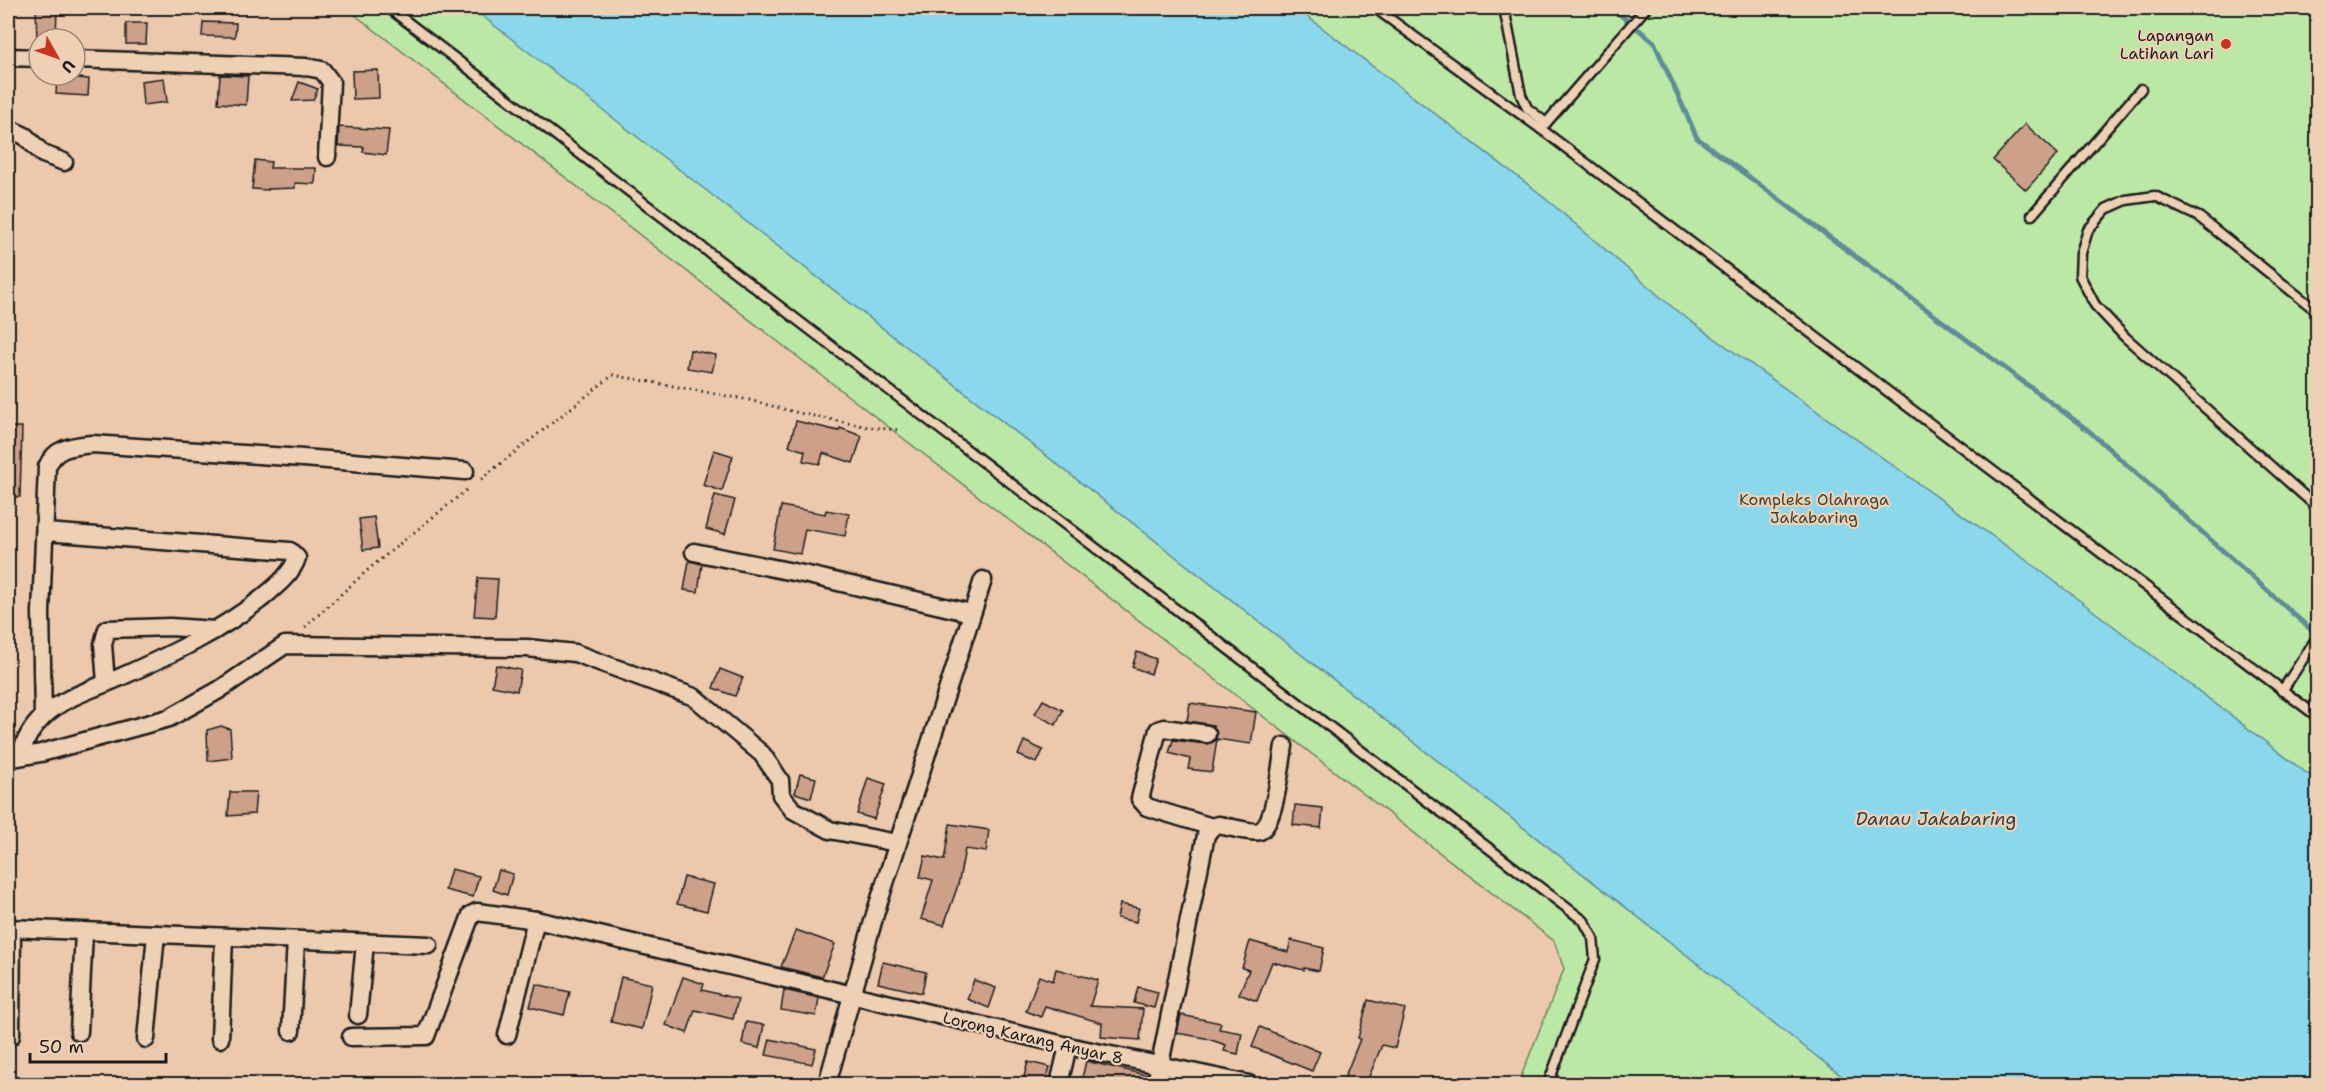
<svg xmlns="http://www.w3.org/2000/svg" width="2325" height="1092" font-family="'Shantell Sans',sans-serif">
<rect width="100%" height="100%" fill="#ecc9ad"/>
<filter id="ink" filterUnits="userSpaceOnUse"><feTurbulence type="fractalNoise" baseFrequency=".0167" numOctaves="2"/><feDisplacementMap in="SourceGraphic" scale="12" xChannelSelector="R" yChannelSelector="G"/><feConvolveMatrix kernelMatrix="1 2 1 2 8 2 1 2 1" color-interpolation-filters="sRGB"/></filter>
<g filter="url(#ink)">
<!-- green -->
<polygon fill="#bce8a6" stroke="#6c8261" stroke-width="1.5" points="346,8 2317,8 2317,1084 1518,1084 1564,969 1554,941"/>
<!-- water -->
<polygon fill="#8bd7eb" stroke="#5f8c98" stroke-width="1.5" points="472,8 1296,8 1538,192 1678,312 2037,568 2317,781 2317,1084 1852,1084"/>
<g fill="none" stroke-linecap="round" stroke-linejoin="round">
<!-- stream -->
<polyline stroke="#5f8c98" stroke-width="5" points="1612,8 1654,42 1697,138 2089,431 2318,636"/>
</g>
<!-- building -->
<g fill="#cca089" stroke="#1c1c1c" stroke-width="1.5">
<polygon points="36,8 57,8 56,39 37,39"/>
<polygon points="203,22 236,23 235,37 202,36"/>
<polygon points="126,23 147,23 146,44 126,44"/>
<polygon points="378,70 379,98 353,99 352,71"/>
<polygon points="220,75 248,76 246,105 218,103"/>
<polygon points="57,76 89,79 88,96 56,94"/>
<polygon points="164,78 167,102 143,105 141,81"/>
<polygon points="299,82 318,89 313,100 292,101"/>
<polygon points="2025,124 2058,154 2026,190 1993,160"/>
<polygon points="339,127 389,130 386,155 363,152 364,147 338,146"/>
<polygon points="255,160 271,162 270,168 316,168 315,184 295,183 295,188 268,189 268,190 252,189"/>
<polygon points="690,350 716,355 712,372 687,368"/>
<polygon points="796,421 839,431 840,428 862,436 853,463 823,453 820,464 803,461 805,451 789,446"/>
<polygon points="8,427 22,427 20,497 8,497"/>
<polygon points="714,450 733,456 722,491 703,485"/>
<polygon points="715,495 735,500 725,534 706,529"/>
<polygon points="781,506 825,514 826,510 849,514 845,536 805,529 800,554 773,549"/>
<polygon points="374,517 378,548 363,550 359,519"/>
<polygon points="689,561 702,564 698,592 684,590"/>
<polygon points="478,578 498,579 495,617 474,616"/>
<polygon points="1137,652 1156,659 1151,674 1132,667"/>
<polygon points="496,665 521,670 517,691 492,686"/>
<polygon points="720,669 743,678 735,696 713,688"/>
<polygon points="1043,700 1063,710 1056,725 1035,714"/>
<polygon points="1190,703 1256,712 1251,744 1217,739 1212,772 1188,769 1190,759 1169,753 1173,740 1206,744 1215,741 1217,735 1213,725 1187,721"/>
<polygon points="221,726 230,729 232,758 208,761 207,730"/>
<polygon points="1024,741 1043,750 1037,763 1018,755"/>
<polygon points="800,774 816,778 811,798 795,793"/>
<polygon points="868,778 886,784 874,819 857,814"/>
<polygon points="230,792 256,792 254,814 228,816"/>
<polygon points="1295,805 1323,808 1321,828 1293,825"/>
<polygon points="950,824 989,830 986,852 965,849 958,885 944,925 921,919 933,880 920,877 925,856 944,860"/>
<polygon points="451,869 479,876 473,897 445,890"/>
<polygon points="499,870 513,874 507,895 493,890"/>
<polygon points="684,877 714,884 707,911 677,904"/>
<polygon points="1120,904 1139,908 1136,922 1117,918"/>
<polygon points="796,930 835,944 822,977 781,967"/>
<polygon points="1291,940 1324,948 1319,971 1304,968 1304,970 1272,962 1257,1001 1239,994 1249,970 1242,968 1250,941 1288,952"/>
<polygon points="883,962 926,972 922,993 878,983"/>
<polygon points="1056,969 1098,980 1090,1006 1143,1009 1140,1040 1101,1037 1102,1023 1045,1006 1041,1017 1026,1011 1039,976 1053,981"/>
<polygon points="621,977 652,984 642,1029 611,1022"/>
<polygon points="683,977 704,984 702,990 738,999 733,1019 695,1010 687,1033 666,1025"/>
<polygon points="974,980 996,988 989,1008 967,999"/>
<polygon points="536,984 570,992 564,1015 530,1007"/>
<polygon points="1138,987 1158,992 1154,1008 1134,1003"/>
<polygon points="784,990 819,998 816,1016 781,1010"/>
<polygon points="1368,1000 1405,1009 1395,1048 1382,1045 1366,1084 1342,1084 1360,1039 1358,1038"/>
<polygon points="1181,1015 1221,1023 1219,1029 1242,1033 1238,1054 1224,1051 1226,1045 1205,1038 1177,1033"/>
<polygon points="746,1022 764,1025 759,1048 742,1044"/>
<polygon points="1260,1027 1320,1052 1312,1071 1252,1047"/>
<polygon points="770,1039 816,1049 812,1064 766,1055"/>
<polygon points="1086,1061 1147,1075 1146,1084 1090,1084 1081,1083"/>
<polygon points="1028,1062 1050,1067 1045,1084 1022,1084"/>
</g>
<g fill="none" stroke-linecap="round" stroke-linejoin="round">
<!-- lane casing -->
<g stroke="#1c1c1c" stroke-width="13">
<g id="lane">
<polyline points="389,8 1584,921 1593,938 1595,959 1548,1084"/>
<polyline points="1375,8 1541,129 2318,717"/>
<polyline points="1504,8 1521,95 1527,108 1546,123"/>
<polyline points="1541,129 1646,8"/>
<polyline points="2032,215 2141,89"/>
<polyline points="2318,312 2199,217 2155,196 2126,200 2106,209 2088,230 2081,253 2080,276 2095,305 2125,337 2318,508"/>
<polyline points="2282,691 2318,636"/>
</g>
</g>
<!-- street casing -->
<g stroke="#1c1c1c" stroke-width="21">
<g id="street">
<polyline points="8,57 39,58"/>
<polyline points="75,59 306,67 322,70 331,82 327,157"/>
<polyline points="8,128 25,136 43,154 64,162"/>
<polyline points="694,552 808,575 971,613"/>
<polyline points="106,683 103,644 107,629 170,627 215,630"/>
<path d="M43 716 41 613 47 467C55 447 73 446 92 444L303 458 465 471"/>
<polyline points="1207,734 1164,728 1158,730 1140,799 1147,807 1212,827"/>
<path d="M19 756C25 741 31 728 43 717 64 696 98 688 125 675 172 654 220 631 261 599 274 588 292 574 297 558L290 551 46 532"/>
<polyline points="8,759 41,753 169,718 219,690 285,645 527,648 575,653 694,697 762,754 780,780 781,795 793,810 830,830 897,843"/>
<polyline points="8,928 429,945"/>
<polyline points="358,1015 365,943"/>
<polyline points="291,1031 296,940"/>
<polyline points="79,1032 84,932"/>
<polyline points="507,1035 536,920"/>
<polyline points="11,1036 12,929"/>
<polyline points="351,1037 426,1036 471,915 477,912 536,920 1068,1046 1249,1084"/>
<polyline points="146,1039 156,934"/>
<polyline points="220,1039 224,937"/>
<polyline points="827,1084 876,911 983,580"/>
<polyline points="1059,1084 1068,1046"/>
<path d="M1156 1084 1206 835 1212 827 1218 825C1227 826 1253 834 1260 831 1275 824 1281 763 1284 746"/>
</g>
</g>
<!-- path -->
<g stroke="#1c1c1c" stroke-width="3" stroke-dasharray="1.5 4.5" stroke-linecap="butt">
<polyline points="481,479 613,375 749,400 799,413 868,427 899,430"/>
<polyline points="305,627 370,568 469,488"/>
</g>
<!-- lane -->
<use href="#lane" stroke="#eed1b5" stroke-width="8"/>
<!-- street -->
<use href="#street" stroke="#eed1b5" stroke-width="16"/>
</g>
</g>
<!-- markers -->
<circle fill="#c8321e" stroke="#eed1b5" stroke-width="2" cx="2226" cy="44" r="6"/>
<g text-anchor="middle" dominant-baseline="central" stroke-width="4.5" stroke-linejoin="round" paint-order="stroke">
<!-- poi labels -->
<g font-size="16" fill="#1c1c1c" stroke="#eed1b5" text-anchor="end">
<text x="2214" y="35">Lapangan<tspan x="2214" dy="18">Latihan Lari</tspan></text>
</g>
<!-- park labels -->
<g font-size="16" fill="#3c4538" stroke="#eed1b5">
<text x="1814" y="499">Kompleks Olahraga<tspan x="1814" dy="18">Jakabaring</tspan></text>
</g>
<!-- street labels -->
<g font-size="16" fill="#1c1c1c" stroke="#eed1b5">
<text transform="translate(1033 1038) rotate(13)">Lorong Karang Anyar 8</text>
</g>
<!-- water labels -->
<g font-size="18" font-style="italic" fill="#324145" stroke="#eed1b5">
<text x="1936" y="819">Danau Jakabaring</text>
</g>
</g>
<!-- margin -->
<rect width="2325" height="1092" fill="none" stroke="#eed1b5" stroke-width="30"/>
<rect x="15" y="15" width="2295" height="1062" fill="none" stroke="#1c1c1c" stroke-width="2" filter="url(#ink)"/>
<!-- north arrow -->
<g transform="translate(57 57) rotate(130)"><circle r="28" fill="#eed1b5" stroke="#9a8978" stroke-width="1.5"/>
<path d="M0-4.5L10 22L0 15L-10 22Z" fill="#c8321e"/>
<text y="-9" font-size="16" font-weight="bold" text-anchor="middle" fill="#1c1c1c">U</text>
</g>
<!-- scale -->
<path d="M30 1053v9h136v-9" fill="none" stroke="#1c1c1c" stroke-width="3"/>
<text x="39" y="1053" font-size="18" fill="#1c1c1c" stroke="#eed1b5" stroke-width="4.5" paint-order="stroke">50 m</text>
</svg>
